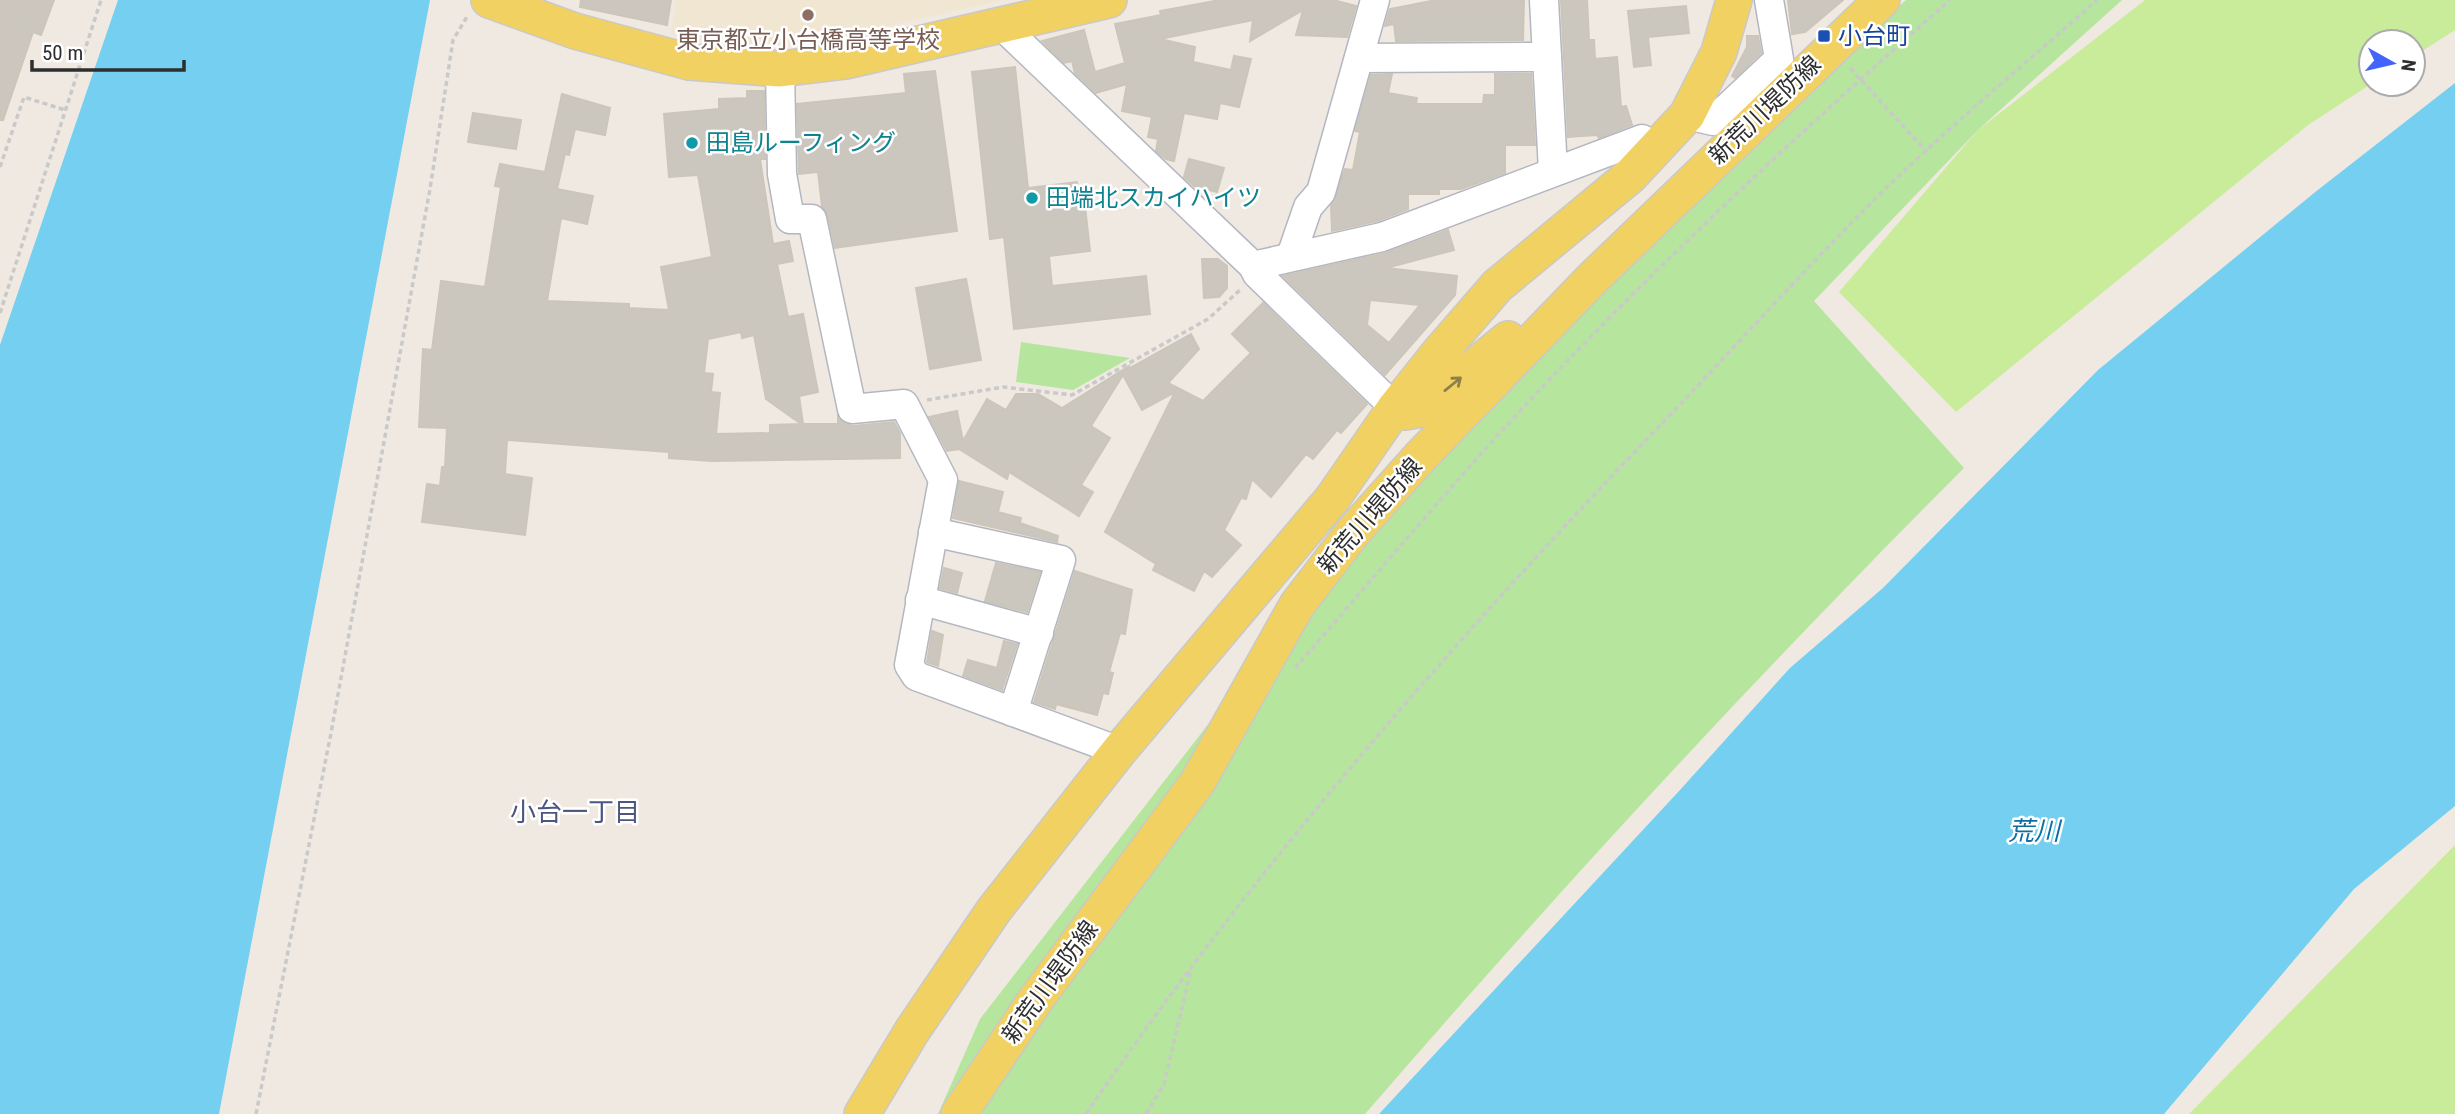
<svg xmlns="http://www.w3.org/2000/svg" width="2455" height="1114" font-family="'Roboto Condensed','Noto Sans JP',sans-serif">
<rect width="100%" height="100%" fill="#efe9e1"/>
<!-- education -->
<polygon fill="#f0e6d1" points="676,0 1003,0 817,42 753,46 715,43 671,34"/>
<!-- green -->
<g fill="#b6e59e">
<path d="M1906 0H2122L1978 130 1814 301 1964 468C1757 675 1557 892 1365 1114H938L980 1019 1268 647 1526 358 1839 58Z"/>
<polygon points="1021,342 1130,358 1073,390 1016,382"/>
</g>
<!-- pitch -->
<g fill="#c9ec9a">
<polygon points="2145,0 2455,0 2455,30 2413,57 2413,42 2371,42 2371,84 2308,125 1956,412 1839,292 1978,130"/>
<polygon points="2455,845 2455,1114 2189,1114"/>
</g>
<!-- water -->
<g fill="#75cff0">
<polygon points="118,0 430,0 219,1114 0,1114 0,345"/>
<polygon points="2455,83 2455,806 2354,889 2164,1114 1379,1114 1680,790 1790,668 1883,588 2098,370 2314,193"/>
</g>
<!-- building -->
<g fill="#cbc7bf" stroke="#cbc5ba" stroke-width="2" fill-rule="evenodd">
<polygon points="0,0 54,0 41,35 33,32 3,120 0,120"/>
<polygon points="581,0 671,0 667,25 580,7"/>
<polygon points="1220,0 1333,0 1356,6 1347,37 1296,35 1303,10 1250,41 1253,20 1160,39 1195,47 1193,62 1231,70 1234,56 1251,59 1239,107 1220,103 1217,119 1184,113 1174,161 1166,159 1156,151 1158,139 1148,137 1152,117 1122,111 1127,84 1096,93 1075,73 1072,61 1064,63 1042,41 1084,30 1095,72 1125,63 1115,24 1161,15 1160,11"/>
<polygon points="1436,0 1524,0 1523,40 1396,41 1394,24 1385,26 1390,9"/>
<polygon points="1561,0 1587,0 1589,40 1594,40 1595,59 1617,57 1621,107 1626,106 1632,125 1599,138 1597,135 1568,137"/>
<polygon points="1788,0 1843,0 1805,32 1792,34"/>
<polygon points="1686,6 1689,33 1648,37 1651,65 1634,67 1628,11"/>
<polygon points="1747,36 1758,36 1761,53 1735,78 1732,76 1747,47"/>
<polygon points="1015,67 1028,188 1077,182 1078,198 1084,198 1090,251 1049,256 1052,286 1146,276 1150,314 1014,329 1004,237 990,239 972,72"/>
<polygon points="935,71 957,231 835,248 828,216 822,206 818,172 799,174 797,104 906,93 904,74"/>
<polygon points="1392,74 1388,93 1417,98 1416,104 1483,104 1484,95 1495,95 1495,74 1531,74 1535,145 1505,145 1505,173 1461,189 1439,189 1439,194 1408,194 1408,209 1377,221 1332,231 1331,206 1345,169 1353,170 1360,132 1355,131 1371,75"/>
<path d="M747 91H764L765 159H760L773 244 789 241 793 261 777 264 788 317 803 314 818 392 799 396 803 424H838V416L845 424 853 426 894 422 900 433V458L712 461 669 458V452L507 440 505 474 532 478 525 535 422 522 427 484 440 486 442 467H445L447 428 419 427 423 349 432 350 441 281 485 287 501 187 495 186 500 164 545 172 562 94 610 108 605 135 575 129 569 155 565 154 557 189 593 196 587 224 561 218 547 301 629 304V308L669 310 661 267 712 257 698 175 669 177 664 114 719 109V99L747 98ZM741 332 742 338 754 335 766 399 801 424 770 425V433L716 434 720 393 711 392 713 374 704 373 708 339Z"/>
<polygon points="473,113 521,120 516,149 468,142"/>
<polygon points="1189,159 1224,168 1217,192 1194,186 1184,177"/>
<path d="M1448 230 1454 250 1386 268 1457 276 1455 295 1385 375 1283 276 1386 253ZM1370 300 1420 305 1389 343 1367 325Z"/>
<polygon points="1202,259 1218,259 1227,266 1227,288 1219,297 1204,298"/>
<polygon points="966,279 981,360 930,369 916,288"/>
<polygon points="1263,303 1367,404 1341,433 1337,430 1313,459 1306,454 1271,497 1252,479 1246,499 1241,498 1224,530 1241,545 1212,577 1204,571 1194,591 1153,570 1156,564 1105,532 1175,392 1142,410 1123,375 1091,426 1110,438 1081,485 1093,492 1079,516 1009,472 1007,479 959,449 947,451 929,417 957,411 963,441 987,399 1006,410 1016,394 1038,394 1062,408 1129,366 1128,369 1191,334 1199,349 1168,383 1203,401 1251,353 1232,334"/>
<polygon points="959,481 1003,492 998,512 1021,518 1020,523 1058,536 1057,542 953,518"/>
<polygon points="996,563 1040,572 1027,612 985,601"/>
<polygon points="944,568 962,573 957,593 940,588"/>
<polygon points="1075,571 1132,590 1125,634 1120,633 1109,672 1113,673 1108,694 1103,693 1097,715 1056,704 1055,709 1034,702"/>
<polygon points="932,631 943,635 938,666 927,662"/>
<polygon points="1004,641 1017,644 1002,690 963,676 968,660 997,668"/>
</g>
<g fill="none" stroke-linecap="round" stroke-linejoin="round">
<!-- minor casing -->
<g stroke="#b4b7c1" stroke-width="31">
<g id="minor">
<polyline points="1544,0 1553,171"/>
<polyline points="1001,25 1253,266 1257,274 1395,408"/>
<polyline points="1359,58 1547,57"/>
<polyline points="780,69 782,174 790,219 812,219 852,409 904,404 943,480 909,665 916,676 1119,751"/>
<polyline points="1687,115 1713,121 1779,59 1769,0"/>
<polyline points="1291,256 1308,207 1321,192 1375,0"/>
<polyline points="1253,266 1382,237 1642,139 1657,149"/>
<polyline points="933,532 1061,560 1013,712"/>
<polyline points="920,600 1039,633"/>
</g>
</g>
<!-- major casing -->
<g stroke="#c9c9c9" stroke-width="38">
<g id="major">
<polyline points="489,0 575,31 689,62 780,69 846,61 1109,0"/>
<polyline points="1395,408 1405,412 1422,409 1508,339"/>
<polyline points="862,1114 912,1031 994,910 1119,751 1332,499 1395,408 1438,354 1497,286 1630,176 1687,115 1719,52 1734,0"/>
<polyline points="959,1114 1036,999 1197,783 1297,605 1353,532 1421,456 1592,279 1882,0"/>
</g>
</g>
<!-- path -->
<g stroke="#c9c9c9" stroke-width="3.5" stroke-dasharray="5 3.5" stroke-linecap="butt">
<polyline points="1850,68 1927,152"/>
<polyline points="0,167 24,97 65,110"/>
<polyline points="0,313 101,0"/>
<polyline points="927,400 1003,387 1072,395 1208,319 1240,290"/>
<path d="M1295 668C1380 571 1462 471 1551 378 1677 246 1812 121 1950 0"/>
<polyline points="256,1114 331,733 430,189 453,40 468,15"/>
<path d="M1086 1114C1251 872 1445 651 1647 439 1724 359 1798 276 1877 197 1947 128 2024 65 2097 0"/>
<polyline points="1146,1114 1164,1084 1191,970"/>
</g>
<!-- minor -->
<use href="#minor" stroke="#fff" stroke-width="28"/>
<!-- major -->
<use href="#major" stroke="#f2d163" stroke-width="35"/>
</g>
<!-- one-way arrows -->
<defs><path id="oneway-shaft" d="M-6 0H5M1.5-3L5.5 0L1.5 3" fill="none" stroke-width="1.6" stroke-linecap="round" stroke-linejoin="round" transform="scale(1.75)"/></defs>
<use stroke="#908048" href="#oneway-shaft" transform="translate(1453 384) rotate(-39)"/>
<!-- markers -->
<circle fill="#8d6e63" stroke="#fff" stroke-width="2.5" cx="808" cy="15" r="7"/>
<rect fill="#1a4fb4" stroke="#fff" stroke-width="2.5" x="1817" y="29" width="14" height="14" rx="3.5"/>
<g fill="#0f9aa8" stroke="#fff" stroke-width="2.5">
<circle cx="692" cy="143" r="7"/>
<circle cx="1032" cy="198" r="7"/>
</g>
<g text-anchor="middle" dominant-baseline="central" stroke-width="5" stroke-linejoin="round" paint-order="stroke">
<!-- transit labels -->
<g font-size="24" fill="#164399" stroke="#fff" text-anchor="start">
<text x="1838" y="36">小台町</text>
</g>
<!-- education labels -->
<g font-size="24" fill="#785e54" stroke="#fff">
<text x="808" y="40">東京都立小台橋高等学校</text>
</g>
<!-- street labels -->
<g font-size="24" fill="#2e2e2e" stroke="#fff">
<text transform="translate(1765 110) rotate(-44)">新荒川堤防線</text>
<text transform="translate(1370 516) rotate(-49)">新荒川堤防線</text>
<text transform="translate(1050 982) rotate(-54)">新荒川堤防線</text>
</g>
<!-- culture labels -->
<g font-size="24" fill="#0d838f" stroke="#fff" text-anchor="start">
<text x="706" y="143">田島ルーフィング</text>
<text x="1046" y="198">田端北スカイハイツ</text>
</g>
<!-- neighbourhood labels -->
<g font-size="26" fill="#4d5680" stroke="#fff">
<text x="575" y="812">小台一丁目</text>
</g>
<!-- water labels -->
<g font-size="26" font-style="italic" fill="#0d6fa3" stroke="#fff">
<text x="2034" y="831">荒川</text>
</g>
</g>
<!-- north arrow -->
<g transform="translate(2392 63) rotate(98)"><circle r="33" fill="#ffffff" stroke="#ababab" stroke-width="2"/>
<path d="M0-5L12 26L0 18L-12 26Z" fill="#4264fb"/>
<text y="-10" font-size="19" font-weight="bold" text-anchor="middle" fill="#2e2e2e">N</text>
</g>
<!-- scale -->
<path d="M32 60v10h152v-10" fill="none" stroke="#2e2e2e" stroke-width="3.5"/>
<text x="42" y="60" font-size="21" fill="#2e2e2e" stroke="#ffffff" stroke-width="5" paint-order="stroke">50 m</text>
</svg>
